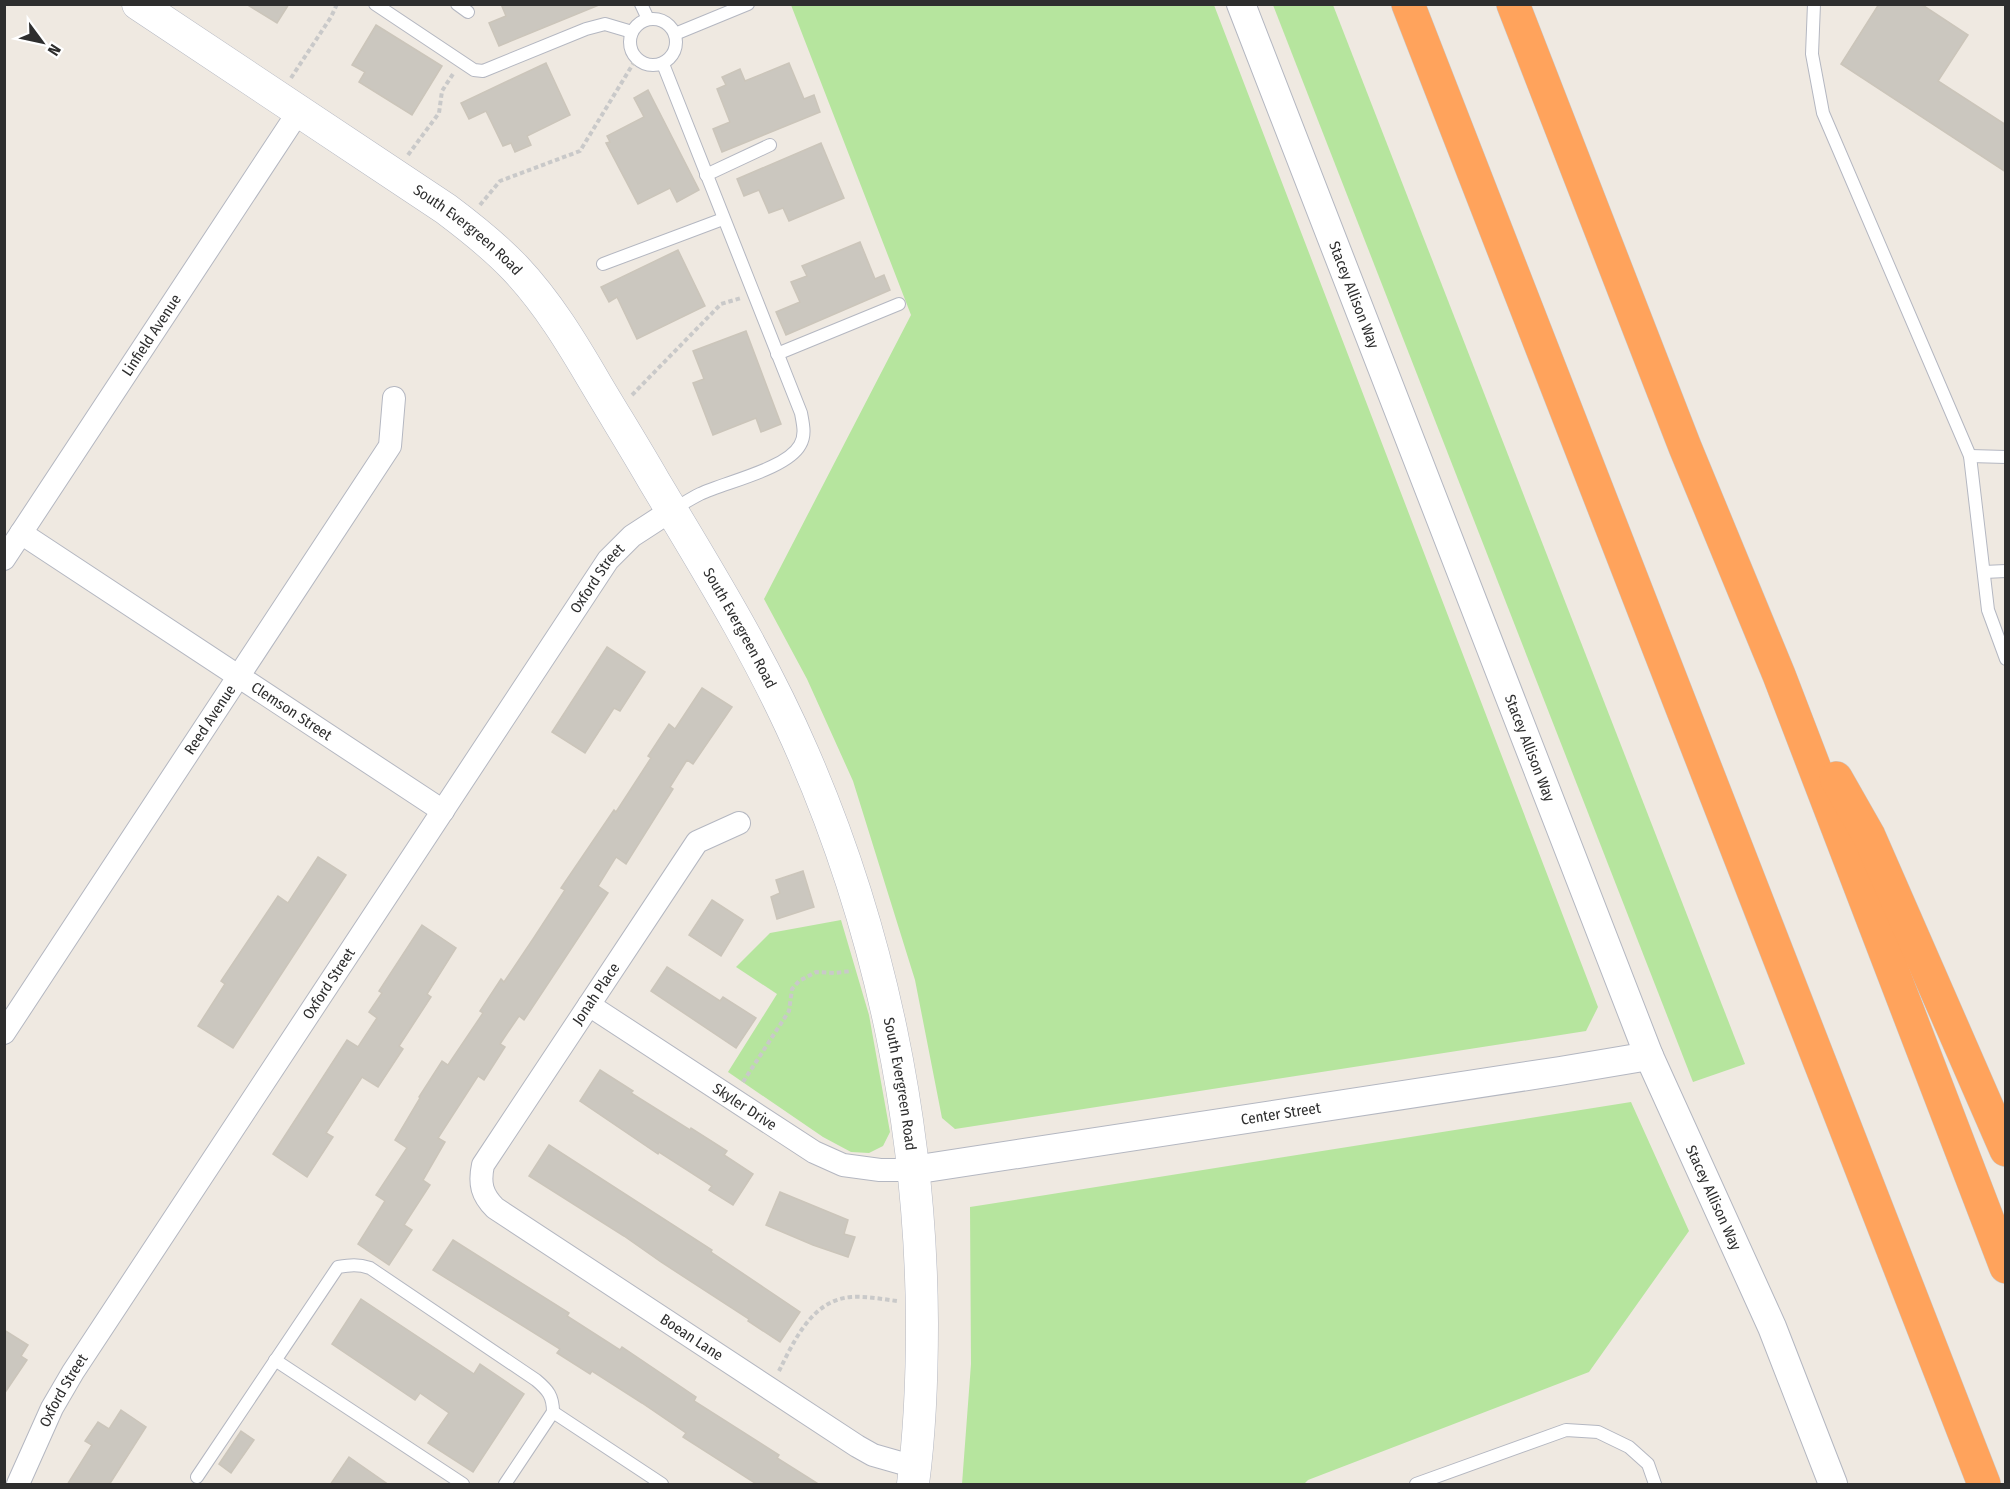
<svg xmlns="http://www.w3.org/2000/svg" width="2010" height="1489" font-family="'Fira Sans Condensed',sans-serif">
<rect width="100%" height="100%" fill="#efe9e1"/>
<!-- green -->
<g fill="#b6e59e">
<polygon points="791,5 1214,5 1598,1007 1586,1031 955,1129 942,1118 915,980 853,781 807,679 764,599 911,315"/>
<polygon points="1273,5 1333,5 1745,1064 1693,1082"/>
<polygon points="841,920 869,1015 890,1132 883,1146 869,1153 851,1152 823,1137 728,1072 777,994 736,967 770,933"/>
<polygon points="1631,1102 1689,1231 1589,1372 1308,1480 1304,1484 962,1484 971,1364 970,1207"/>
</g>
<!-- building -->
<g fill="#cbc7bf" stroke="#cbc5ba" stroke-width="1.5">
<polygon points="246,4 289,4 277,23"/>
<polygon points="501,4 599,4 599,5 499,46 489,23 506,16"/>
<polygon points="1879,4 1921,4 1968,35 1938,81 2006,125 2006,172 1841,64"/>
<polygon points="376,25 442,66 412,115 359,82 365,72 352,65"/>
<polygon points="546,63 570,115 527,136 531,145 515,152 511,143 503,146 486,111 469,119 461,103"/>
<polygon points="789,63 804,99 814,95 820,112 722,152 713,129 730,122 717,89 726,85 722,77 740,69 745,81"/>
<polygon points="648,90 699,190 677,202 670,188 638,204 606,143 610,142 607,136 644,117 634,98"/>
<polygon points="821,143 844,198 789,221 783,208 769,213 759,190 744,196 737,179"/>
<polygon points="860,242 875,279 884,275 890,290 786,335 776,312 800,302 791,282 807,276 802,266"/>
<polygon points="678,250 705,306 637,339 617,297 609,302 601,287"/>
<polygon points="746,331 781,424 761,432 756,418 713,435 693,383 704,379 693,351"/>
<polygon points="607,647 645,672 620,711 614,708 585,753 552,732"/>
<polygon points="702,688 732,707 693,764 687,760 670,787 673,789 626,864 616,857 598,886 608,893 524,1020 519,1016 500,1044 505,1047 484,1080 478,1076 438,1138 445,1142 423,1180 430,1185 404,1225 412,1230 389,1265 358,1244 385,1201 376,1195 407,1148 395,1140 420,1098 419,1097 442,1061 448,1065 483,1013 480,1011 501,979 504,982 533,939 565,890 561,888 614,810 616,812 651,758 648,756 669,724 675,729"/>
<polygon points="318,857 346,875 233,1048 198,1026 225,984 221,981 278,896 288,903"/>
<polygon points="803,871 814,907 777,919 771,897 780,893 776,880"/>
<polygon points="712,900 743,920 721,956 689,935"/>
<polygon points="422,925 456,948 427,994 431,997 399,1046 403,1049 378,1087 362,1077 326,1133 333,1137 307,1177 273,1154 347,1040 358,1047 377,1018 369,1012 382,993 379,991"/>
<polygon points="667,967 720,1001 723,997 756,1018 736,1048 651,991"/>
<polygon points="600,1070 633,1091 631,1093 690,1130 691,1128 727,1151 724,1155 753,1174 733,1205 709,1190 712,1186 659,1152 658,1154 580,1101"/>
<polygon points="549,1145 712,1250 711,1252 800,1312 780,1342 748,1321 749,1319 661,1262 624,1236 529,1176"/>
<polygon points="780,1192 848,1220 844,1234 855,1237 848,1257 813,1245 766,1225"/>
<polygon points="453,1240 569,1313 567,1316 620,1350 622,1347 696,1397 694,1401 779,1455 777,1458 820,1485 758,1485 683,1437 686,1433 642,1403 592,1371 590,1374 557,1353 560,1349 433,1270"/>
<polygon points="361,1299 474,1374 480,1364 524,1394 473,1472 428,1443 449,1413 420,1393 415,1400 332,1344"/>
<polygon points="4,1330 28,1345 21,1356 27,1360 4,1394"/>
<polygon points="121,1410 146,1427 109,1485 67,1485 92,1445 85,1441 98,1422 109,1429"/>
<polygon points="241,1431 254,1440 231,1473 219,1464"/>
<polygon points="349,1457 389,1485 330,1485"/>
</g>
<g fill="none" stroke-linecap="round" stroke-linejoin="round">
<!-- service casing -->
<g stroke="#b4b7c1" stroke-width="14">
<g id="service">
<polyline points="375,4 474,70 483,71 586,29 605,24 632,32"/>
<polyline points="457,4 468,12"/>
<polyline points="641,4 648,19"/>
<polyline points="1814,4 1812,54 1823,113 1970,456 1988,610 2006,659"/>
<circle cx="653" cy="42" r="23"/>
<polyline points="675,34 748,4"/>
<path d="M663 64 801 413C803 424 806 435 800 445 787 469 725 482 700 494 690 499 681 505 672 510"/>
<polyline points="706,175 770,145"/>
<polyline points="603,264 723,219"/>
<polyline points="777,354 899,304"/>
<polyline points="1970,456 2006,457"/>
<polyline points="1984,572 2006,571"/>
<polyline points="275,1360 463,1484"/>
<path d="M197 1477 338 1267C350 1265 358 1264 370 1268L536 1380C548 1390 553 1396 553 1412"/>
<polyline points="505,1484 553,1412 662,1484"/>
<polyline points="1416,1484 1566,1430 1598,1432 1629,1447 1648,1464 1655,1484"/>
</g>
</g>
<!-- minor casing -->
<g stroke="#b4b7c1" stroke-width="24">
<g id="minor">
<path id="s1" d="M21 533 443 811"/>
<path id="s2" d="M4 559 299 111"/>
<path id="s3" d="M739 823 697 842 483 1165C479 1184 482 1195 495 1208L857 1446 873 1455 915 1467"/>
<path id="s4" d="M589 1005 814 1152 843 1165 880 1170H913"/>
<path id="s5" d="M4 1033 390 446 394 398"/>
<path id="s6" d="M18 1484 52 1408 73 1372 608 560 632 536 672 510"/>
</g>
</g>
<!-- tertiary casing -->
<g stroke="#b4b7c1" stroke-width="30">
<g id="tertiary">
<path id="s7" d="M1241 4 1649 1056 1772 1327 1833 1484"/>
<path id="s8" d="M913 1170 1560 1071 1649 1056"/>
</g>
</g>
<!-- secondary casing -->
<g stroke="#b4b7c1" stroke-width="33">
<g id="secondary">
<path id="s9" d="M138 4 446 209C470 227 494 246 515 268 548 303 572 343 596 384 615 416 635 448 654 481 707 569 762 658 803 753 881 932 921 1127 922 1323 922 1377 920 1431 913 1484"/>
</g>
</g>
<!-- motorway casing -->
<g stroke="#c9c9c9" stroke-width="34">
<g id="motorway">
<polyline points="1408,4 1984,1484"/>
<polyline points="1513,4 1685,447 1779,675 2006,1267"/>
<polyline points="1836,778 1869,836 2006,1150"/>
</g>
</g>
<!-- path -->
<g stroke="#c9c9c9" stroke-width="4" stroke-dasharray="4.5 3" stroke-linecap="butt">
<polyline points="291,78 331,17 337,4"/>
<polyline points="408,155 439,113 442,91 453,74"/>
<polyline points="480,205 500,181 580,151 636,59"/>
<polyline points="632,395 721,304 741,298"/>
<polyline points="743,1082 789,1011 792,989 799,981 816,972 834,973 852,971"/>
<path d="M779 1371C794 1341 812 1300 851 1297 866 1296 882 1299 897 1301"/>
</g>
<!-- service -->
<use href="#service" stroke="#fff" stroke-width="12"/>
<!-- minor -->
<use href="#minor" stroke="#fff" stroke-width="22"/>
<!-- tertiary -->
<use href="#tertiary" stroke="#fff" stroke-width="28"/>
<!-- secondary -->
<use href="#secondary" stroke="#fff" stroke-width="32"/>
<!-- motorway -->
<use href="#motorway" stroke="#ffa35c" stroke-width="33"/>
</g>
<g text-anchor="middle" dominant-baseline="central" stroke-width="4.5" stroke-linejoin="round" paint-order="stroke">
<!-- street labels -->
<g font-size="15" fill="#2e2e2e" stroke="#fff">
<text stroke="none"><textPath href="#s9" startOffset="400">South Evergreen Road</textPath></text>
<text stroke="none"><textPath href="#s7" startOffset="312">Stacey Allison Way</textPath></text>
<text stroke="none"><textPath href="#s2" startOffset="268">Linfield Avenue</textPath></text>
<text stroke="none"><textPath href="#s6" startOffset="1076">Oxford Street</textPath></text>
<text stroke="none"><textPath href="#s9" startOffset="886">South Evergreen Road</textPath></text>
<text stroke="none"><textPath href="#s1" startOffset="324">Clemson Street</textPath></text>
<text stroke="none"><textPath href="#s5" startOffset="375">Reed Avenue</textPath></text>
<text stroke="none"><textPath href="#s7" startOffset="798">Stacey Allison Way</textPath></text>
<text stroke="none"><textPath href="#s6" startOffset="590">Oxford Street</textPath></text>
<text transform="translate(596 994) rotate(-56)">Jonah Place</text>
<text stroke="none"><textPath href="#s9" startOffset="1372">South Evergreen Road</textPath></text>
<text stroke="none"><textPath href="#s4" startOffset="186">Skyler Drive</textPath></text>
<text stroke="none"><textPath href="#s8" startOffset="372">Center Street</textPath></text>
<text stroke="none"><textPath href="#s7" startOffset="1284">Stacey Allison Way</textPath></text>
<text stroke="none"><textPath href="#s3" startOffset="716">Boean Lane</textPath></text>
<text stroke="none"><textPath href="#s6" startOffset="104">Oxford Street</textPath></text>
</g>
</g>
<!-- border -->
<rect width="2010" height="1489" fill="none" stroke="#2e2e2e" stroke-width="12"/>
<!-- north arrow -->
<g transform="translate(42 42) rotate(123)" stroke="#ffffff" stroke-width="4.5" paint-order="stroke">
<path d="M0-4.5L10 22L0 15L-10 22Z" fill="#2e2e2e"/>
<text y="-9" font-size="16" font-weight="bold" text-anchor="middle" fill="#2e2e2e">N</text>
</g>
</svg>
